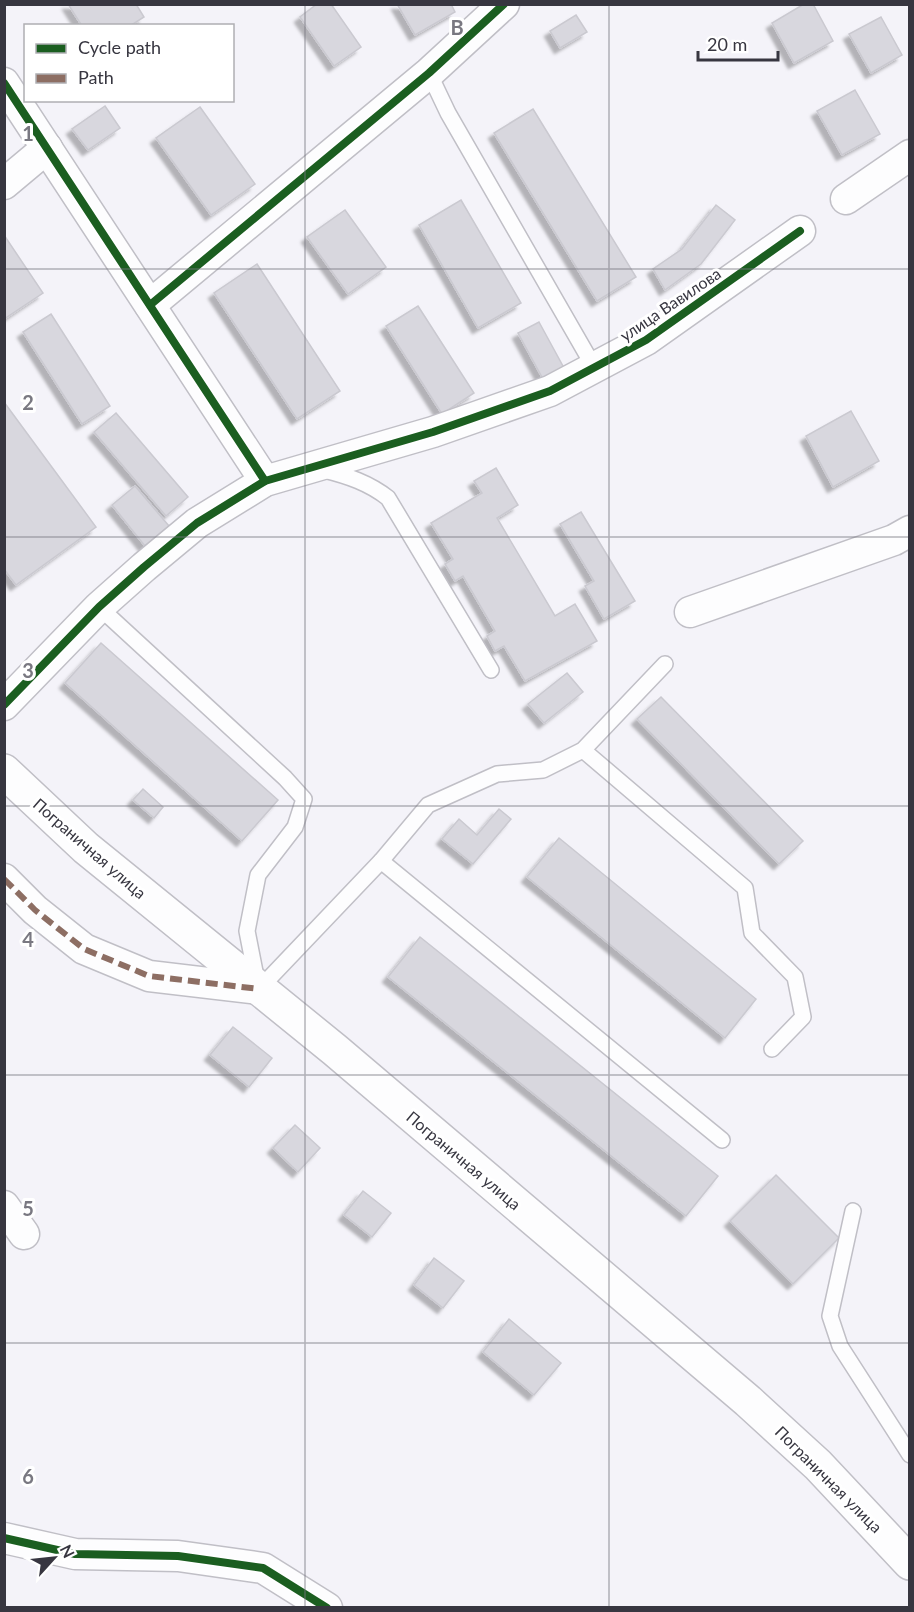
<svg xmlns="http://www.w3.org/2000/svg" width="914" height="1612" font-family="Lato,sans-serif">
<defs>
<filter id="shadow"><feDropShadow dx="-5.5" dy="5.5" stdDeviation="1.5" flood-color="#0004"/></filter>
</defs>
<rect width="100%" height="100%" fill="#f4f3f9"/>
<!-- building -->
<g fill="#d8d7de" stroke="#cac9d0" stroke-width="1.5" filter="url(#shadow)">
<polygon points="68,4 136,4 144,17 130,26 82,26"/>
<polygon points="317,4 331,4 361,47 334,66 300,17"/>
<polygon points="397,4 451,4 455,12 415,35"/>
<polygon points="804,4 813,4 833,41 794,63 772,23"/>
<polygon points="576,15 587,32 560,48 550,31"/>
<polygon points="881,17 902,55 871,73 849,34"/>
<polygon points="855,90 880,134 842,155 817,111"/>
<polygon points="105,106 120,128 88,150 72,129"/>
<polygon points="200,107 255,184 211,215 156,138"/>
<polygon points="533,109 636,277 597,301 494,133"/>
<polygon points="461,200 521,303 478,328 419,225"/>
<polygon points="716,205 735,220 701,264 665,290 653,269 682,249"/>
<polygon points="345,210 386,267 348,294 307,237"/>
<polygon points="4,235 43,293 4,319"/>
<polygon points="257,264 340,391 297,419 214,293"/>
<polygon points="418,306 474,393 442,414 386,326"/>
<polygon points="51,314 110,406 82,424 23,332"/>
<polygon points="539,322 564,368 543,379 518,333"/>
<polygon points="4,402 96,527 16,585 4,569"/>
<polygon points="851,411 879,461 833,487 806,436"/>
<polygon points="116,413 188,497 166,516 94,432"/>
<polygon points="496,468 518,505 497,518 555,616 575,604 597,641 525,681 504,646 495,651 487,636 495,631 463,576 455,581 445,564 453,559 431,523 482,493 474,481"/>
<polygon points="135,486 169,526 145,546 112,505"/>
<polygon points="581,512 635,601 604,619 585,586 594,581 560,524"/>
<polygon points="101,643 278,800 242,841 65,683"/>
<polygon points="567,673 583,692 544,723 528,704"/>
<polygon points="661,697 803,841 779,864 637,719"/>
<polygon points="143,789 163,807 154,818 133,800"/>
<polygon points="499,809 511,819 473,864 442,839 459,819 477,835"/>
<polygon points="559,838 756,999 725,1038 527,877"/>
<polygon points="420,937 718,1176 686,1216 388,977"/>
<polygon points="233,1027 272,1058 249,1087 210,1055"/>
<polygon points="295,1125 320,1148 298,1172 273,1148"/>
<polygon points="776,1175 839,1238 793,1284 730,1221"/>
<polygon points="363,1191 391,1213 372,1237 344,1215"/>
<polygon points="434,1258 464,1281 443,1308 414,1285"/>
<polygon points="509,1319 561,1363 534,1395 483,1352"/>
</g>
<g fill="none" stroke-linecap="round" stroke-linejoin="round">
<!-- service casing -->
<g stroke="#c0bfc6" stroke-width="18">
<g id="service">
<polyline points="429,73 448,113 594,367"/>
<path d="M324 470C348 476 369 483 388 498L491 670"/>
<polyline points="99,607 285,778 304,799 295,827 258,875 247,931 257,982"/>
<polyline points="583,750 745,888 752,933 795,977 803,1017 772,1049"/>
<polyline points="381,861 428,805 497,774 543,770 583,750 665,664"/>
<polyline points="259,989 381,861 722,1140"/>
<polyline points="853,1211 830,1316 840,1346 910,1455"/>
</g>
</g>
<!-- minor casing -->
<g stroke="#c0bfc6" stroke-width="33">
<g id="minor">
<polyline points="4,83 265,481"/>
<polyline points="4,184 47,148"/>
<polyline points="846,199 910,155"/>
<polyline points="150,305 429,73 504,4"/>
<polyline points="690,612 894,540 910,531"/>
<polyline points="4,705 99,607 144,567 197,523 265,481 433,432 550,391 646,340 800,231"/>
<polyline points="4,879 35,910 84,949 149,976 259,989"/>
<polyline points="4,1206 24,1234"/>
<polyline points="4,1538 75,1554 178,1556 263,1568 327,1608"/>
</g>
</g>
<!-- secondary casing -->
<g stroke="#c0bfc6" stroke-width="36">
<polyline id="secondary" points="4,771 86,848 335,1050 748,1401 818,1465 910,1563"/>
</g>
<!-- service -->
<use href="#service" stroke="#fdfdfe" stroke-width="15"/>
<!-- minor -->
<use href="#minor" stroke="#fdfdfe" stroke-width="30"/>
<!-- secondary -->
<use href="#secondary" stroke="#fdfdfe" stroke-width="33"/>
<!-- quiet -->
<polyline stroke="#8d6e63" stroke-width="6" stroke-dasharray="12 6" stroke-linecap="butt" points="4,879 35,910 84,949 149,976 259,989"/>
<!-- cycleway casing -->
<g stroke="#fff" stroke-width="11">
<g id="cycleway">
<polyline points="4,83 265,481"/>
<polyline points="150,305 429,73 504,4"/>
<polyline points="4,705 99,607 144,567 197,523 265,481 433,432 550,391 646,340 800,231"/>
<polyline points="4,1538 75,1554 178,1556 263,1568 327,1608"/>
</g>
</g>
<!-- cycleway -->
<use href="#cycleway" stroke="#1b5e20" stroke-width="8"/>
</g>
<!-- grid -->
<path fill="none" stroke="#797881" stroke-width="1.5" stroke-opacity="0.55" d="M305 4V1608M609 4V1608M4 269H910M4 537H910M4 806H910M4 1075H910M4 1343H910"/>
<g text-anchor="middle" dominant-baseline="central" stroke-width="6" stroke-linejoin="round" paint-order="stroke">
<!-- street labels -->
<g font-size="16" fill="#373640" stroke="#fff">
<text transform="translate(670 304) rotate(-34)">улица Вавилова</text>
<text transform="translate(90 848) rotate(41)">Пограничная улица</text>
<text transform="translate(464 1160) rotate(40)">Пограничная улица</text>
<text transform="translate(829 1479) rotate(45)">Пограничная улица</text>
</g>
</g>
<g font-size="20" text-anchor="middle" font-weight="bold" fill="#797881" stroke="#fff" stroke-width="6" stroke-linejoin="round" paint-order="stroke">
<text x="457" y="35">B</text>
<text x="28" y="141">1</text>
<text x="28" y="410">2</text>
<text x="28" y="678">3</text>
<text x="28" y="947">4</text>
<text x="28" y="1216">5</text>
<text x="28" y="1484">6</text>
</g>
<!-- border -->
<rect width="914" height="1612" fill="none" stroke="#373640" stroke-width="12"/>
<!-- legend -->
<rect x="24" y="24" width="210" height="78" fill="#ffffff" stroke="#afafb3" stroke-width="1.5"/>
<rect x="36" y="44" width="30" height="9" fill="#1b5e20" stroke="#afafb3" stroke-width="1.5"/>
<text x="78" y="54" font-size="18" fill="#373640">Cycle path</text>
<rect x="36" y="74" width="30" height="9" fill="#8d6e63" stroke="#afafb3" stroke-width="1.5"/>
<text x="78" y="84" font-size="18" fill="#373640">Path</text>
<!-- north arrow -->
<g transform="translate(54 1558) rotate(63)" stroke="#ffffff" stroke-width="4.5" paint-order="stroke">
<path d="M0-4.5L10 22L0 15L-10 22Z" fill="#373640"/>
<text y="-9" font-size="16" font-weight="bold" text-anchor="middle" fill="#373640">N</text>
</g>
<!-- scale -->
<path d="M698 51v9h80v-9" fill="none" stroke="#373640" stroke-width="3"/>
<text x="707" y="51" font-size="18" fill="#373640" stroke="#ffffff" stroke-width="4.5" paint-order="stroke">20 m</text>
</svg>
